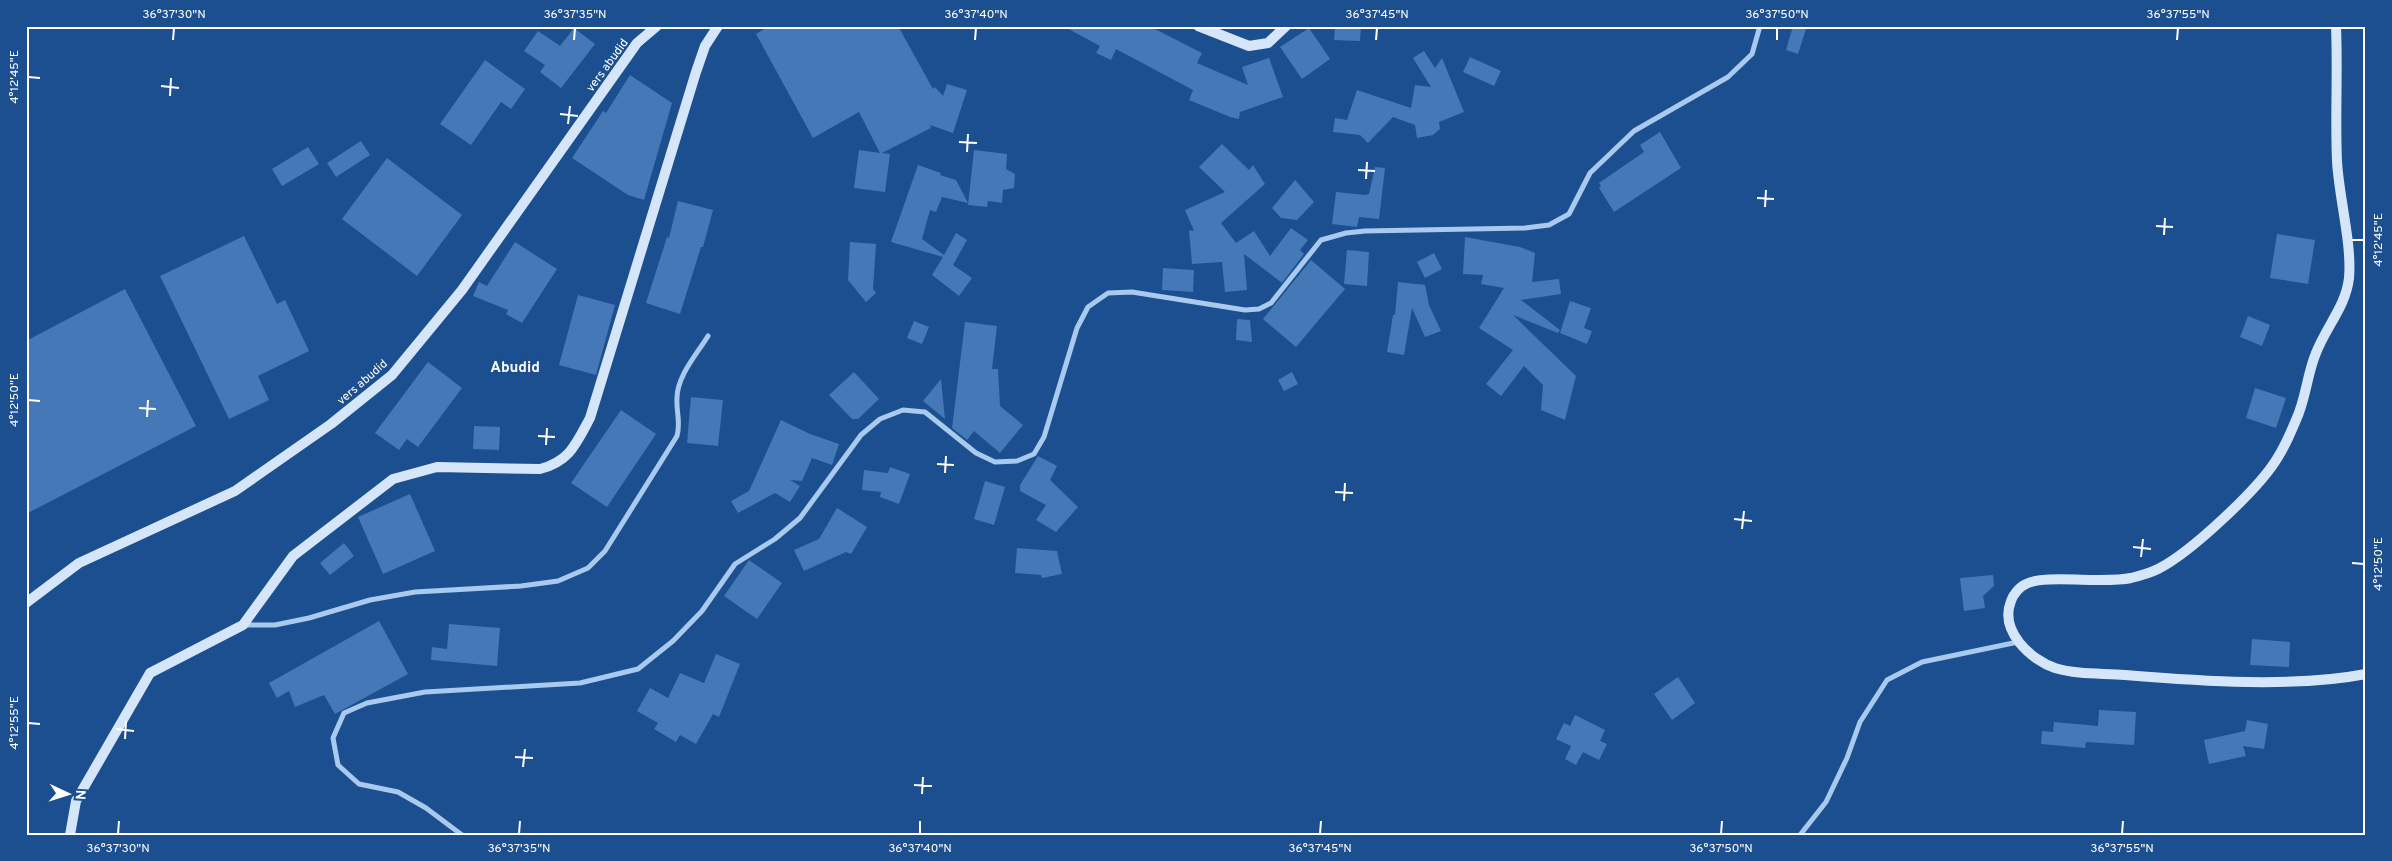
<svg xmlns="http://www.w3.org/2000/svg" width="2392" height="861" font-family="Overpass,sans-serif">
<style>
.building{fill:#4478b7}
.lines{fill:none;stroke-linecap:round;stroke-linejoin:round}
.street{stroke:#a9c9ee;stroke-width:5}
.secondary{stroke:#d6e6fa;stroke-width:10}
.ticks{fill:none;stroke:#fff;stroke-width:2}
.labels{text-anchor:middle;stroke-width:4;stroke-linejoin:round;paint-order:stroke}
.street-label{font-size:12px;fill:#fff;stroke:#1b4f8f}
.quarter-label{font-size:15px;font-weight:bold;fill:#fff;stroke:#1b4f8f}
.neatline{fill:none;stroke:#fff;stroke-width:2}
.ticks-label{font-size:12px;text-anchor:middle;fill:#fff}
</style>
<rect width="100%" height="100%" fill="#1b4f8f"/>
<g class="building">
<path d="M769,26H898L933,89L935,87L943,96L947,84L967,90L953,133L930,125L931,128L882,153L890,154L885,192L854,188L859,150L880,153L859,112L813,138L756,34Z"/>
<path d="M1063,26H1149L1202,53L1197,63L1248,85L1242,67L1269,58L1283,97L1240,112L1239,119L1230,117L1189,100L1193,90L1116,49L1111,60L1096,53L1100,46Z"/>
<path d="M1335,26H1361L1360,41L1334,40Z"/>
<path d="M1793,26H1807L1798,54L1786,50Z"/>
<path d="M574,28L595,44L561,88L540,72L545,65L524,51L538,31L560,46Z"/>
<path d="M1309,28L1330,59L1302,79L1280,47Z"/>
<path d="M1424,51L1435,68L1442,58L1464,112L1439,122L1440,129L1433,135L1417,138L1415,125L1393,117L1368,143L1360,135L1333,132L1335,118L1347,120L1357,90L1411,108L1415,85L1431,87L1413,58Z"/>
<path d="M1470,57L1501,71L1494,86L1463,72Z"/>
<path d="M485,60L525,89L511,109L501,102L471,145L440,124Z"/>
<path d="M630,75L672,103L644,200L628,195L572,158L603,111L606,113Z"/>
<path d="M1660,132L1681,168L1614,212L1599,188L1601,186L1599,183L1644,152L1640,145Z"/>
<path d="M361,141L370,155L336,177L327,163Z"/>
<path d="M1222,144L1249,170L1253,165L1265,184L1221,223L1236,243L1254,231L1270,256L1291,228L1308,240L1300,250L1304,254L1282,283L1244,254L1247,290L1225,292L1222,262L1192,264L1189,230L1194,231L1185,210L1225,192L1199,167Z"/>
<path d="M308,147L319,164L282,186L272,169Z"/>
<path d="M974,150L1007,154L1006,169L1015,174L1014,188L1003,190L1002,203L988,201L987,207L968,205Z"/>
<path d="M387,158L462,215L417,276L342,219Z"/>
<path d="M918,165L941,173L940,175L956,180L968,203L942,197L936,212L930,210L922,239L944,255L956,233L967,240L953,265L972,278L959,296L932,275L943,257L891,242Z"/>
<path d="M1375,167L1385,168L1379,219L1359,217L1357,227L1332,224L1336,192L1365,195L1369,194Z"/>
<path d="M1295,180L1314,202L1297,220L1281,218L1272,208Z"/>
<path d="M678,201L713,210L703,247H701L680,314L646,303L667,237L669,238Z"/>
<path d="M2277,234L2315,240L2308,284L2270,278Z"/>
<path d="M244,236L277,304L285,300L309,351L258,376L269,400L229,419L160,276Z"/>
<path d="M1465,237L1520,247L1535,253L1532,282L1559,279L1561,294L1521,300L1560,330L1558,333L1513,315L1576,376L1565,420L1541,410L1543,385L1524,366L1501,396L1486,384L1513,350L1479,328L1504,288L1481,284L1483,275L1463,274Z"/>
<path d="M515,242L557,269L522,323L506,314L508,310L473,296L479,282L487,286Z"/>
<path d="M850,242L876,244L873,289L876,293L866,302L848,280Z"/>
<path d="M1347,250L1369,252L1367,286L1344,284Z"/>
<path d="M1434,253L1442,269L1425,278L1417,262Z"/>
<path d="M1311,260L1345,289L1296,347L1263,319Z"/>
<path d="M1163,268L1194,270L1193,292L1162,290Z"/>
<path d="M1398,282L1425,285L1429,305L1441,331L1425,337L1412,308L1404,355L1387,352L1393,315H1395Z"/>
<path d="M125,289L196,426L26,514V341Z"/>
<path d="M578,295L615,305L596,375L559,365Z"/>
<path d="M1570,301L1591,308L1584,328L1592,331L1587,344L1560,333Z"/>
<path d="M2248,316L2270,325L2262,346L2240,337Z"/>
<path d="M1237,319L1250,320L1252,342L1236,340Z"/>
<path d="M914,321L929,327L922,344L907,338Z"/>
<path d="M965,322L997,326L992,369H998L1000,406L1023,425L1000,453L974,431L967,440L952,428Z"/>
<path d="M428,362L462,388L418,447L407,439L399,450L375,433Z"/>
<path d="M854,372L879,399L858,419H852L829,395Z"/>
<path d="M1292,372L1298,384L1284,391L1278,380Z"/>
<path d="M941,379L945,419L923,401Z"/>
<path d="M2255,388L2286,398L2276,428L2246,418Z"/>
<path d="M691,397L723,400L718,446L687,443Z"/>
<path d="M621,410L656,434L607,507L571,483Z"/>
<path d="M781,420L810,434L839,444L832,465L812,458L802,481L790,480L800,486L790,502L775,493L738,513L731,501L749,491Z"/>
<path d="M474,426L500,427L499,450L473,449Z"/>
<path d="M1038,456L1057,466L1050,480L1078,507L1056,532L1036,520L1046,505L1020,491V485Z"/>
<path d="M890,467L910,474L899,504L880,497L881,492L862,490L864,470L888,473Z"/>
<path d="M985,481L1005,487L994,525L974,519Z"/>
<path d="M410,494L435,551L383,574L358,517Z"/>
<path d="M837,508L867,527L851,554L846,552L804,571L794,550L819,539Z"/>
<path d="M344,543L354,556L330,575L320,563Z"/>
<path d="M1017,548L1057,551L1062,574L1042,578L1041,575L1015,573Z"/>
<path d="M749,560L782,583L757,619L724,596Z"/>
<path d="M1993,575L1994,586L1983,596L1985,608L1964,611L1960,578Z"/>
<path d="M379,621L408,674L335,714L324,695L295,707L289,691L277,698L269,683Z"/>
<path d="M449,624L500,628L497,666L431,660L432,647L447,649Z"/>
<path d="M2252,639L2290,642L2289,667L2250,665Z"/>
<path d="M716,654L740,664L719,717L713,714L696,744L680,735L676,742L654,729L658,723L637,711L650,688L668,698L680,673L704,683Z"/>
<path d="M1678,677L1695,703L1672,720L1654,694Z"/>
<path d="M2099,710L2136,712L2134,745L2086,742L2085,748L2041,744L2042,731L2053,732L2054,722L2098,726Z"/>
<path d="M1575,715L1605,730L1600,741L1607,744L1599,760L1583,752L1576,765L1565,759L1571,746L1556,739L1564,723L1570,726Z"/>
<path d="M2247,720L2268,724L2264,749L2243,746L2246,756L2209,764L2204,740L2245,731Z"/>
</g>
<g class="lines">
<g class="street">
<path d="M244,625H275L309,618L370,600L415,592L521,586L558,581L588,568L605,551L677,436C681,422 676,412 677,398C677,376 697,354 708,336"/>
<path d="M462,835L426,808L398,792L359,784L338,765L333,738L344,713L367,703L425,692L580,683L638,669L673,641L702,611L735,564L775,539L800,518L861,435L880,419L903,410L925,412L976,453L995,462L1017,461L1034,454L1044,437L1077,328L1088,307L1108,293L1132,292L1245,310L1259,309L1271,303L1321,240L1346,233L1365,231L1525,228L1549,225L1569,214L1590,173L1634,131L1728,77L1752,54L1760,26"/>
<path d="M1800,835L1826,802L1847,758L1860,722L1887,680L1922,662L2018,642"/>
</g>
<g class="secondary">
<path d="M1198,26L1249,46L1268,43L1286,26"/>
<path d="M2336,26C2338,71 2335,117 2337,161C2339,198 2352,243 2349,278C2346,306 2326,327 2316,353C2307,374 2306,399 2296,420C2291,432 2285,446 2278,457C2260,488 2190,553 2158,569C2150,573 2139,576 2131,578C2103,584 2044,574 2026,584C2019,587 2013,595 2011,601C1999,631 2031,660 2055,668C2078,675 2102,673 2125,675C2199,681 2294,688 2366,674"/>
<path d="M26,603L79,563L235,491L331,424L392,375L462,290L637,43L657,26"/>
<path d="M70,835L76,801L150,673L243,625L293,556L393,479L437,467L540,469C570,461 576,444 590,418L696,72L705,46L718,26"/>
</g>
</g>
<path class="ticks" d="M173,40L174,28M574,40L575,28M975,40L976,28M1376,40L1377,28M1777,40V28M2177,40L2178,28M28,77L40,78M161,86L179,88M170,96L171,78M560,114L578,116M568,124L570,106M959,142L977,143M967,152L968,134M1358,170L1375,171M1366,179L1367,162M1757,198L1774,199M1765,207L1766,190M2156,226L2173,227M2164,235L2165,218M2352,240H2364M28,400L40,401M139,408L156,409M147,417L148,400M538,436L555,437M546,445L547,428M937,464L954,465M945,473L946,456M1335,492L1353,493M1344,501L1345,483M1734,519L1752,521M1742,529L1744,511M2133,547L2151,549M2141,557L2143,539M2352,563L2364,564M28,723L40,724M116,729L134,731M125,739L126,721M515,757L533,758M523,767L525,749M914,785L932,786M922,794L923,777M118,834L119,821M519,834L520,821M920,834V821M1320,834L1321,821M1721,834L1722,821M2122,834L2123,821"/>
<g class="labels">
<g class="street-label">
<text transform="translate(607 65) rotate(-54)" y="4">vers abudid</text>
<text transform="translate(362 382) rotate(-41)" y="4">vers abudid</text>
</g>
<g class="quarter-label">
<text x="515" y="372">Abudid</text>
</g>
</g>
<rect width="2392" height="861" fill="none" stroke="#1b4f8f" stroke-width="55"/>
<g transform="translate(68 794) rotate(94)" stroke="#1b4f8f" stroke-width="4" paint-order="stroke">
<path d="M0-4L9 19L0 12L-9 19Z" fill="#ffffff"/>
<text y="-8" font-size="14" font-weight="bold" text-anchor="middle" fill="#ffffff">N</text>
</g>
<rect x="28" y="28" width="2336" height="806" class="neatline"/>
<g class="ticks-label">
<text x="174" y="18">36°37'30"N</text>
<text x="575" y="18">36°37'35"N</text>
<text x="976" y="18">36°37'40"N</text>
<text x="1377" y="18">36°37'45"N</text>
<text x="1777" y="18">36°37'50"N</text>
<text x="2178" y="18">36°37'55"N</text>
<text transform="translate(14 77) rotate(-90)" y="4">4°12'45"E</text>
<text transform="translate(2378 240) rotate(-90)" y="4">4°12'45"E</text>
<text transform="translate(14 400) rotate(-90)" y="4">4°12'50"E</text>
<text transform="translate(2378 564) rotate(-90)" y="4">4°12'50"E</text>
<text transform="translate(14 723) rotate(-90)" y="4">4°12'55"E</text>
<text x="118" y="852">36°37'30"N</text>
<text x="519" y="852">36°37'35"N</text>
<text x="920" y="852">36°37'40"N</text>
<text x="1320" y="852">36°37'45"N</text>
<text x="1721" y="852">36°37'50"N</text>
<text x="2122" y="852">36°37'55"N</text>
</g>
</svg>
